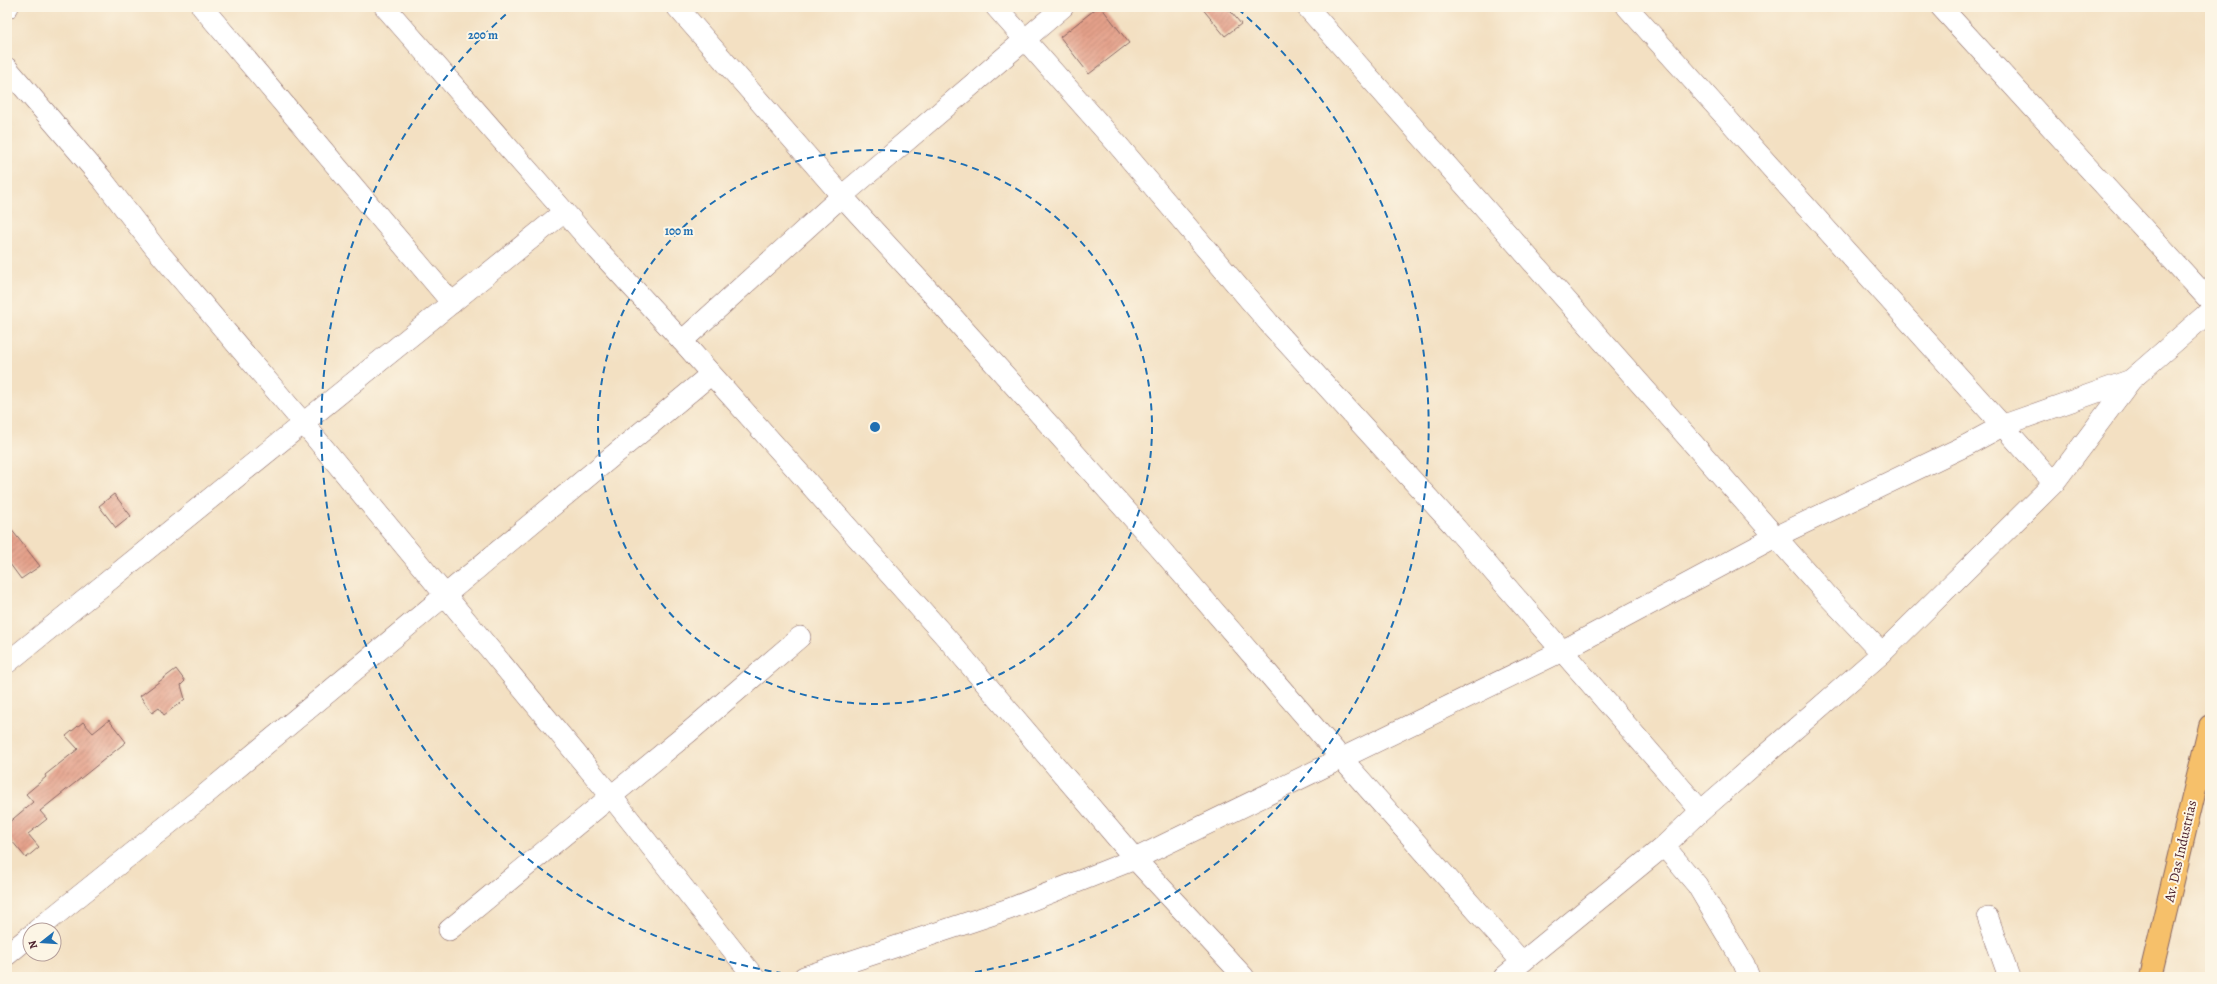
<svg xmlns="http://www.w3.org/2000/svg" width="2217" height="984" font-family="Alegreya,serif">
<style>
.building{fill:url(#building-hatch)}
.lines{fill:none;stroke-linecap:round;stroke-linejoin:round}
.minor-casing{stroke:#856360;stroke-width:22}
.major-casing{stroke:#856360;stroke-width:24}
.minor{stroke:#fff;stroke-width:21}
.major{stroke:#f6c06b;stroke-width:22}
.ring{fill:none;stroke:#1f6fb2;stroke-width:2;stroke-dasharray:7 5}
.labels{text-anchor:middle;stroke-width:4;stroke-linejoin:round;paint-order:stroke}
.street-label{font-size:14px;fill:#4a1f2b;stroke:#fcf5e5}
.centre{fill:#1f6fb2;stroke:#fcf5e5;stroke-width:2}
.ring-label{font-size:12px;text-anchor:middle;font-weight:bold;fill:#1f6fb2;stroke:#fcf5e5;stroke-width:4;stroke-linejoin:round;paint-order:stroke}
</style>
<defs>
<pattern id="building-hatch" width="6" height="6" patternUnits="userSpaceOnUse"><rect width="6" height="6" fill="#e4a08a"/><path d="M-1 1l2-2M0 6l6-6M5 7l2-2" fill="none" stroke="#bb8271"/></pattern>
</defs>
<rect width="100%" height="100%" fill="#fcf5e5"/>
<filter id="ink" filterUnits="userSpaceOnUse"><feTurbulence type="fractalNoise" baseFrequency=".025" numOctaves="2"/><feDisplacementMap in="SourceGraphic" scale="8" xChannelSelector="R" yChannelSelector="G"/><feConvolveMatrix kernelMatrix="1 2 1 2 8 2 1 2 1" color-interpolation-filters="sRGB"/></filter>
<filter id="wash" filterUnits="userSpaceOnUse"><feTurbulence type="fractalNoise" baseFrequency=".012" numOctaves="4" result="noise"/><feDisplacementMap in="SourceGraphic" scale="16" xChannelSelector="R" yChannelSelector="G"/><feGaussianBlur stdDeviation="0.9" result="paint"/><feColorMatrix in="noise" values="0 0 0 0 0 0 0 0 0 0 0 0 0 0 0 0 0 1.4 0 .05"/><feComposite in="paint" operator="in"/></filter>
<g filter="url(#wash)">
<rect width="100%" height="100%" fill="#f3e0c2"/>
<g id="blocks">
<g class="building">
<path d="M1098,7H1101L1129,43L1089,74L1060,37Z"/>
<path d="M1201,7H1227L1241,24L1225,36Z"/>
<path d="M114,494L131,516L116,528L99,506Z"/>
<path d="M7,524L40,566L21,579L7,560Z"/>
<path d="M176,669L185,681L181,685L185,699L164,715L159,708L152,713L140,696Z"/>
<path d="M109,720L126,742L40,811L47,819L28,834L39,847L26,858L7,835V824L33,802L26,794L46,777L45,775L78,749L66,736L83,722L93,733Z"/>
</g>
</g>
</g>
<g filter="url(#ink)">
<use href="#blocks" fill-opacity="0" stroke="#856360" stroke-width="1"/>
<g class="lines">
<g class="minor-casing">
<g id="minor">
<path d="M202,7L452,303"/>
<path d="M385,7L598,250L682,341L950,642L1135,859L1244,977"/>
<path d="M677,7L842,196L932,294L1157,545L1342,759L1521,961"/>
<path d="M996,7L1118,145L1269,323L1453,525L1701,811"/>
<path d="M1307,7L1827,595L1882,653"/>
<path d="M1627,7L2054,483"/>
<path d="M1941,7L2210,301"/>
<path d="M7,8L8,7"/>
<path d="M7,68L102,179L156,249L304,424L611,796L754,977"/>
<path d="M682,341L842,196L1063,7"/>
<path d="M7,663L564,212"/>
<path d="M1664,846L1697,885L1744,964L1749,977"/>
<path d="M1988,918L2009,977"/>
<path d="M37,930L201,798L710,375"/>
<path d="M449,930L689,732L800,637"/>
<path d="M7,955L30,936"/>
<path d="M804,977L1009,909L1135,859L1562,651L1777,536L1967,445L2004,425L2131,380"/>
<path d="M1504,977L1664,846L1701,811L1882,653L2054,483L2131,380L2210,311"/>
</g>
</g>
<g class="major-casing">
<path id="major" d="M2150,977L2210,726"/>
</g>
<use href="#minor" class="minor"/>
<use href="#major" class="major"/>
</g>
</g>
<g class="ring">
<circle cx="875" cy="427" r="277"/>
<path d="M807 977A554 554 0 0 1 512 9M1238 9A554 554 0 0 1 943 977"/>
</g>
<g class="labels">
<g class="street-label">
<text transform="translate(2180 851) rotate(-77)" y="5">Av. Das Industrias</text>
</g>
</g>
<circle cx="875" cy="427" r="6" class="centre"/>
<g class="ring-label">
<text x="483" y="39">200 m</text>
<text x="679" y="235">100 m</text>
</g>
<rect width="2217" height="984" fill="none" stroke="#fcf5e5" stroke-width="24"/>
<g transform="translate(42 942) rotate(253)"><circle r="19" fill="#fcf5e5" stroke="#b59f9b"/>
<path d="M0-3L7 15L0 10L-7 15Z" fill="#1f6fb2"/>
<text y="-6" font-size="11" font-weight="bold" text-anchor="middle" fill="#4a1f2b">N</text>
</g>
</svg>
